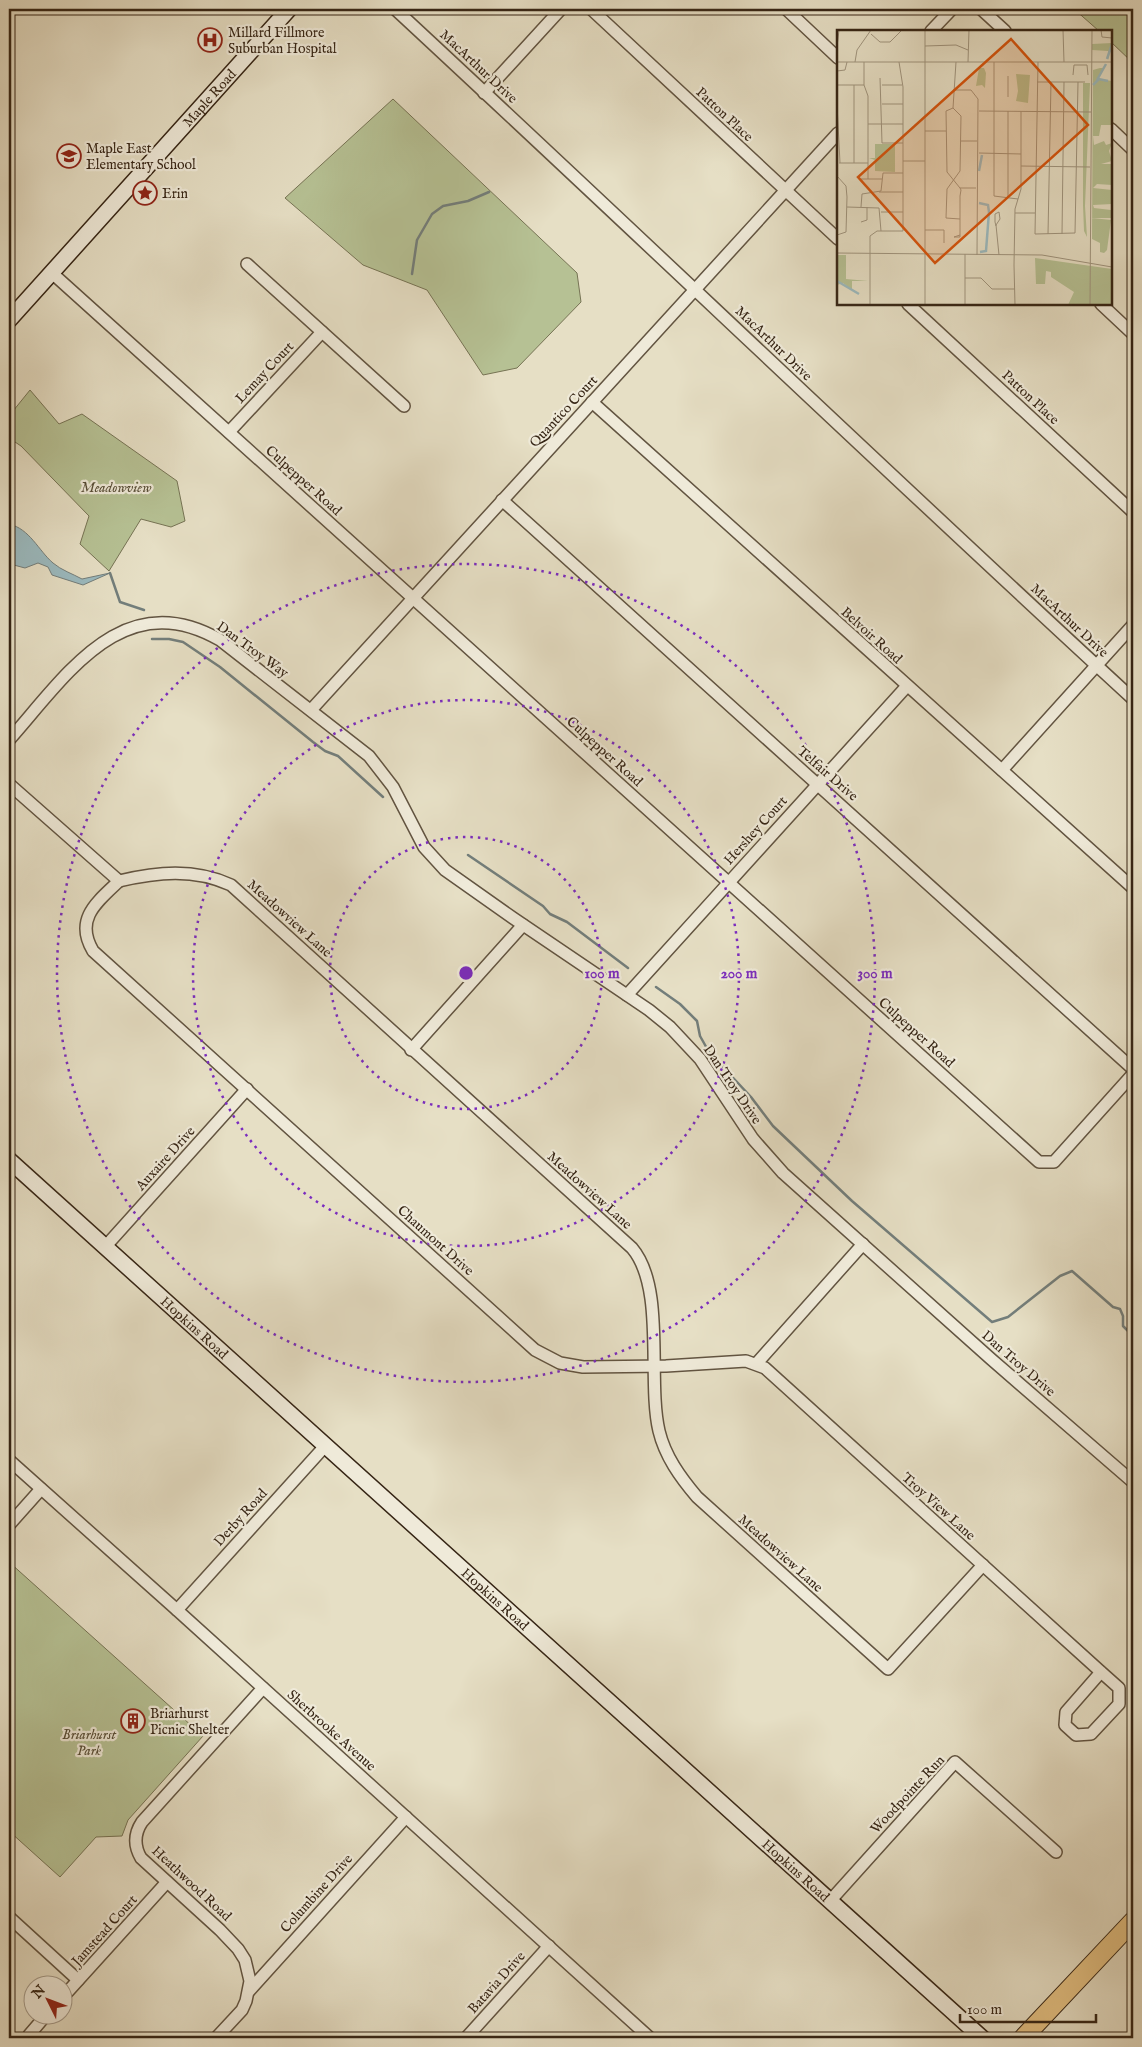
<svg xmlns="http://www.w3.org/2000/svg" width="1142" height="2047" font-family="'IM FELL English',serif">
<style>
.green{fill:#b6c194;stroke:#767354}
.water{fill:#9bbabf;stroke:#737e7b}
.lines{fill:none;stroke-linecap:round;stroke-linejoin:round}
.stream{stroke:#737e7b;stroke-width:2.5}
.street-casing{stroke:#625441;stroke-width:14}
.secondary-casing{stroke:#362515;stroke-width:18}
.primary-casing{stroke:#362515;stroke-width:20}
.street{stroke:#efead9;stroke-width:11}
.secondary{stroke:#efead9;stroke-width:15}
.primary{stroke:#e3c082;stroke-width:18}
.ring{fill:none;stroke:#7b2cbf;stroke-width:2.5;stroke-dasharray:2.5 5}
.labels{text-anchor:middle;stroke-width:4.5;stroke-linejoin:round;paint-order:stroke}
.poi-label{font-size:14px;fill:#362515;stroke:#efead9;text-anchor:start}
.street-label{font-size:14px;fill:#362515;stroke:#efead9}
.park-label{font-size:14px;font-style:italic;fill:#564c35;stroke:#efead9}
.inset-river{fill:none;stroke:#9bbabf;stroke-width:2.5}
.inset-road{fill:none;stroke:#a0957f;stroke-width:1}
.view{fill:#d6540d;fill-opacity:0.15;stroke:#d6540d;stroke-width:2.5}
.inset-edge{fill:none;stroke:#362515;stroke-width:2.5}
.centre{fill:#7b2cbf;stroke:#efead9;stroke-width:2.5}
.ring-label{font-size:15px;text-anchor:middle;font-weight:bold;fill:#7b2cbf;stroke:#efead9;stroke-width:4.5;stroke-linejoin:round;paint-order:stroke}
</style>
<rect width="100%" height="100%" fill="#e6dfc5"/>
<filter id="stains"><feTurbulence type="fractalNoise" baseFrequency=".004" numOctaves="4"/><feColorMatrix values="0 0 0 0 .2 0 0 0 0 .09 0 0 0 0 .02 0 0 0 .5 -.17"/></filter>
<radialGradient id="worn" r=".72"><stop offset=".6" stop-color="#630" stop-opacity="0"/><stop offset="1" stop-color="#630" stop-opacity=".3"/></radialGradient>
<g class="green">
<path d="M1074,9H1133V63L1111,42V31H1099Z"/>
<path d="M393,99L577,273L581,302L517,368L483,375L427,290L363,265L285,198Z"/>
<path d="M30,390L59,424L82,414L177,481L185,521L171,527L141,519L109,571L80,544L89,516L21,446L9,438V416Z"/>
<path d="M9,1562L203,1736L128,1820L122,1836L96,1837L60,1877L9,1831Z"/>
</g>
<path class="water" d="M9,524C30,529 38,550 53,563C61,570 73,574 82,579L110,573L83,585L52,575L48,567L38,563L25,568L10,564Z"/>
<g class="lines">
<g class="stream">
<path d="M412,274L417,240L432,214L443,206L468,201L489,192"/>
<path d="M110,573L120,602L144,610"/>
<path d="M152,639H169L183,642L220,667L313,742L325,751L338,756L383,797"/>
<path d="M468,855L543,906L550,914L567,922L628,968"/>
<path d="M656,987L680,1004L697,1021L700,1036L709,1052L751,1097L773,1126L852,1201L992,1322L1008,1317L1060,1276L1072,1271L1113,1307L1120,1309L1123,1316V1326L1133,1336"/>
</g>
<g class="street-casing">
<g id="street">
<path d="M395,9C642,238 885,471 1133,699"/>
<path d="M591,9L838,239"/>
<path d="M786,9L838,58"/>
<path d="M981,9L1005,31"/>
<path d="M931,31L952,9"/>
<path d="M484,93L561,9"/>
<path d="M1111,129L1133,150"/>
<path d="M247,264L404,406"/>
<path d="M52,273L1039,1162H1054L1133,1074"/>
<path d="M908,304L1133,512"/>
<path d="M1101,304L1133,334"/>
<path d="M592,402L1133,888"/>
<path d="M229,432L322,332"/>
<path d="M502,500L1133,1069"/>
<path d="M311,710L838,133"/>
<path d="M9,740C66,676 123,584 220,640L369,756L393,787L424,847L445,870L513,918L649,1010L670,1027L700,1059L753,1139L783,1173L991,1359L1133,1482"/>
<path d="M1002,770L1133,625"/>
<path d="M9,784L119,881"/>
<path d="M119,881C97,902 74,919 93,951L535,1350L560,1363L583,1367L666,1366L746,1361L765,1368L1101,1672L1119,1688V1704L1091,1734L1076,1735L1065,1725L1066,1712L1101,1672"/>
<path d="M119,881C157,872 194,868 231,885L632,1248C666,1288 647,1380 659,1431C665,1456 680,1477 697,1497L888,1669L983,1565"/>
<path d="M627,995L907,686"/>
<path d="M411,1050L523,925"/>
<path d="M105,1247L247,1089"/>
<path d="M757,1363L863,1244"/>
<path d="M9,1460L177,1610L650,2038"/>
<path d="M9,1525L41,1489"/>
<path d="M177,1610L326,1445"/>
<path d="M830,1901L955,1762L1056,1852"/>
<path d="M9,1917L78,1980"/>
<path d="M249,1991L406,1817"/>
<path d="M62,1998L167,1882"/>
<path d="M29,2035L47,2014"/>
<path d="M216,2038L242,2010L246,2001L250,1981L245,1960L238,1949L220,1930L141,1858C134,1846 134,1834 142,1822L263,1688"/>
<path d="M466,2038L549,1946"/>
</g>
</g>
<g class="secondary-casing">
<g id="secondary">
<path id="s1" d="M9,320L289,9"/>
<path id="s2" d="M9,1160L982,2038"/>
</g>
</g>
<g class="primary-casing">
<path id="primary" d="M1023,2038L1133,1921"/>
</g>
<use href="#street" class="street"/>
<use href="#secondary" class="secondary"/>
<use href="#primary" class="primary"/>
</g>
<g class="ring">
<circle cx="466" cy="973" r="136"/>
<circle cx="466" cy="973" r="273"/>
<circle cx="466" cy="973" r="409"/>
</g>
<defs>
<g id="hospital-ring" transform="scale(1.25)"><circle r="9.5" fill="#efead9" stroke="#8f2418" stroke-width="1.5"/><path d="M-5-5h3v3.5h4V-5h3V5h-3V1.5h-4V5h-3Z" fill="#8f2418"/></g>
<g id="school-ring" transform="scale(1.25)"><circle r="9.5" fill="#efead9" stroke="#8f2418" stroke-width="1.5"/><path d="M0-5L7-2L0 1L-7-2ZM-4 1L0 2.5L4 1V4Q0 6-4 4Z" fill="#8f2418"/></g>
<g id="sight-ring" transform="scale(1.25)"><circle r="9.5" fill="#efead9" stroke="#8f2418" stroke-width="1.5"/><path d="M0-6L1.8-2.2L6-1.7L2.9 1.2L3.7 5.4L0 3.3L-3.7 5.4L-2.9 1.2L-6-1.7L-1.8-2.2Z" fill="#8f2418"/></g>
<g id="building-ring" transform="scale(1.25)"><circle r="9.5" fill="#efead9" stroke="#8f2418" stroke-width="1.5"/><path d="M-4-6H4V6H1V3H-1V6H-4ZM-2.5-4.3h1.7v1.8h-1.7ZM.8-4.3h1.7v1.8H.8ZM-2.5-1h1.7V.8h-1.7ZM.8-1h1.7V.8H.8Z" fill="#8f2418"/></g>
</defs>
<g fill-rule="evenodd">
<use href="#hospital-ring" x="210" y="40"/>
<use href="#school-ring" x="69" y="156"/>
<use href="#sight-ring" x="145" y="193"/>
<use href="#building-ring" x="133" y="1721"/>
</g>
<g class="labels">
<g class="poi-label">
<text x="228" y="37">Millard Fillmore<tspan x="228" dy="16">Suburban Hospital</tspan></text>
<text x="86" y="153">Maple East<tspan x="86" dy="16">Elementary School</tspan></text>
<text x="162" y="198">Erin</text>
<text x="150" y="1718">Briarhurst<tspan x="150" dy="16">Picnic Shelter</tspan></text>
</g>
<g class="street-label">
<text transform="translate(479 66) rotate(43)" y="5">MacArthur Drive</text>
<text dy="5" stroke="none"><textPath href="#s1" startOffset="299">Maple Road</textPath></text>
<text transform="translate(725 114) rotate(43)" y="5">Patton Place</text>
<text transform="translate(774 343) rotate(44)" y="5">MacArthur Drive</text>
<text transform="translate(264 372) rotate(-47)" y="5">Lemay Court</text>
<text transform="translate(1031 397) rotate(43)" y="5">Patton Place</text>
<text transform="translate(563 411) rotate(-47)" y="5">Quantico Court</text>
<text transform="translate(304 480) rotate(42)" y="5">Culpepper Road</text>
<text transform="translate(1070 620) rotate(43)" y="5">MacArthur Drive</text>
<text transform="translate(872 635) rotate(42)" y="5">Belvoir Road</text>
<text transform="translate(253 649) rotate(36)" y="5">Dan Troy Way</text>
<text transform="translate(605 751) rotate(42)" y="5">Culpepper Road</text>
<text transform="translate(828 773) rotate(41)" y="5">Telfair Drive</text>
<text transform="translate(755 830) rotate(-48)" y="5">Hershey Court</text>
<text transform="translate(290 918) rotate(42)" y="5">Meadowview Lane</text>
<text transform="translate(917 1032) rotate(42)" y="5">Culpepper Road</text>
<text transform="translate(733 1084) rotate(56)" y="5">Dan Troy Drive</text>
<text transform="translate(165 1158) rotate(-48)" y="5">Auxaire Drive</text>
<text transform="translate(590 1190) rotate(42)" y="5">Meadowview Lane</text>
<text transform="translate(436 1240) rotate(42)" y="5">Chaumont Drive</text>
<text dy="5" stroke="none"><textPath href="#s2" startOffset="250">Hopkins Road</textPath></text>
<text transform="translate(1019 1363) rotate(41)" y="5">Dan Troy Drive</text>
<text transform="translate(939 1506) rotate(42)" y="5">Troy View Lane</text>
<text transform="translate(240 1517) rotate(-48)" y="5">Derby Road</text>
<text transform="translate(781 1553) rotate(42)" y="5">Meadowview Lane</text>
<text dy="5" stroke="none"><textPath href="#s2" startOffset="655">Hopkins Road</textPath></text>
<text transform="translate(332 1730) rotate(42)" y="5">Sherbrooke Avenue</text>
<text transform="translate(907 1794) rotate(-47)" y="5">Woodpointe Run</text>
<text dy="5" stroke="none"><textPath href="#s2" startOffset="1060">Hopkins Road</textPath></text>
<text transform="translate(192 1883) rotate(43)" y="5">Heathwood Road</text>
<text transform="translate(316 1893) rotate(-48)" y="5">Columbine Drive</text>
<text transform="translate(104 1930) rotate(-48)" y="5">Jamstead Court</text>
<text transform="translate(496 1982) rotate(-48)" y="5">Batavia Drive</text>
</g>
<g class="park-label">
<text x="116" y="492">Meadowview</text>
<text x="89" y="1739">Briarhurst<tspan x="89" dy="16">Park</tspan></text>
</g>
</g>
<g transform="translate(837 30)">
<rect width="275" height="275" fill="#e6dfc5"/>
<path d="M275,13L271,30V21L255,20V14ZM142,38H147L149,43L148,58L145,55L139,56ZM263,38H267L261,49L275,51V95H264L262,106H256L257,115L267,111L269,115L275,113L272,121L275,131L264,134H275V155L260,154L256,158L275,160V174L256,175L257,178L274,180V188H255L274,190L270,220L267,223L263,222V213L255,209L256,40ZM179,44L193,45L191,73L179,71L181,61ZM246,53H253L248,176L250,207L247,201L246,175ZM38,114H58V142L38,141V130L32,128H38ZM0,225H9V249L31,251H15V260L6,253L0,255ZM198,228L275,239V275H231L237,262L214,247V242L209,241L208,254H199Z" fill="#b6c194"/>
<path class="inset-river" d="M270,29L275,14M260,50L269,34M256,55L262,49L271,51M142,141L145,125M142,173L151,175L152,182L149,221L143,222M0,251L22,264"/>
<path class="inset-road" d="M88,0V275M226,0L227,32M264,0L265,7L275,8M34,4L43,12H53L65,0M88,16L119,15L131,20M0,17L2,0M0,32H275M18,32L20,20L34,0M27,32V55L31,66V149M119,32L116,78L124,86L123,141L110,159L109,188L123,189M131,32L132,0M157,32V166L181,169M201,32L198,204L238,203L241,52M0,41L8,40L10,32M236,45L237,35H250L251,45M43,48L45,113H66M200,52H248M0,55H27M45,55H65M116,60H134L141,69L140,225M171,67V46M0,74L3,133M45,74H66M116,78L109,81L110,142L123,158H139M142,81L254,82M171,81V167M31,94H66M88,101H109M124,111H140M142,123L184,124M66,131H88M2,133H31M17,133V55M184,136L253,137M0,146L9,156L10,167L9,202L0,205M24,149H45M123,158L124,160L123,166V207H117L123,205M42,162H66M10,177L42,178L44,201M24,177L25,164L44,161L46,143H66M44,182H66M178,183H198M24,192L30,190V177M159,196L158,192V184L162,182L163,189L159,195L162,225M88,200H107V213M211,204L214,52M225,204L227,52M0,223L205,225L275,237M128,224V275M177,235L178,179L184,159V81M177,235L178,275M128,248H144L155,259H178M33,275V206L40,201H66V57L62,32M253,275L255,0"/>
<path class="view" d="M174,9L251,95L98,233L21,147Z"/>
<rect width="275" height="275" class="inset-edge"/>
</g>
<circle cx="466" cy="973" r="8" class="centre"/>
<g class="ring-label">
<text x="602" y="978">100 m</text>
<text x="739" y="978">200 m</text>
<text x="875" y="978">300 m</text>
</g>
<rect width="1142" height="2047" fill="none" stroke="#e6dfc5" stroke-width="30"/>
<rect x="10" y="10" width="1122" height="2027" fill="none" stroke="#362515" stroke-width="2.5"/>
<rect x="15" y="15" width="1112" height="2017" fill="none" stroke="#362515"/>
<g transform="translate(48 2000) rotate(312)"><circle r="24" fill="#efead9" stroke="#a59b8b"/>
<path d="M0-4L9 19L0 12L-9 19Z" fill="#8f2418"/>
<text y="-8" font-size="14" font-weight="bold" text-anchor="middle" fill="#362515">N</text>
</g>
<path d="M960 2014v8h136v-8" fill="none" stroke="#362515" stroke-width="2.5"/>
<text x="967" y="2014" font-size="15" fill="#362515" stroke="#efead9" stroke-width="4" paint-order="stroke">100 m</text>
<rect width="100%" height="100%" filter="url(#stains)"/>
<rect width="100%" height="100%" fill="url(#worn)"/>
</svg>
